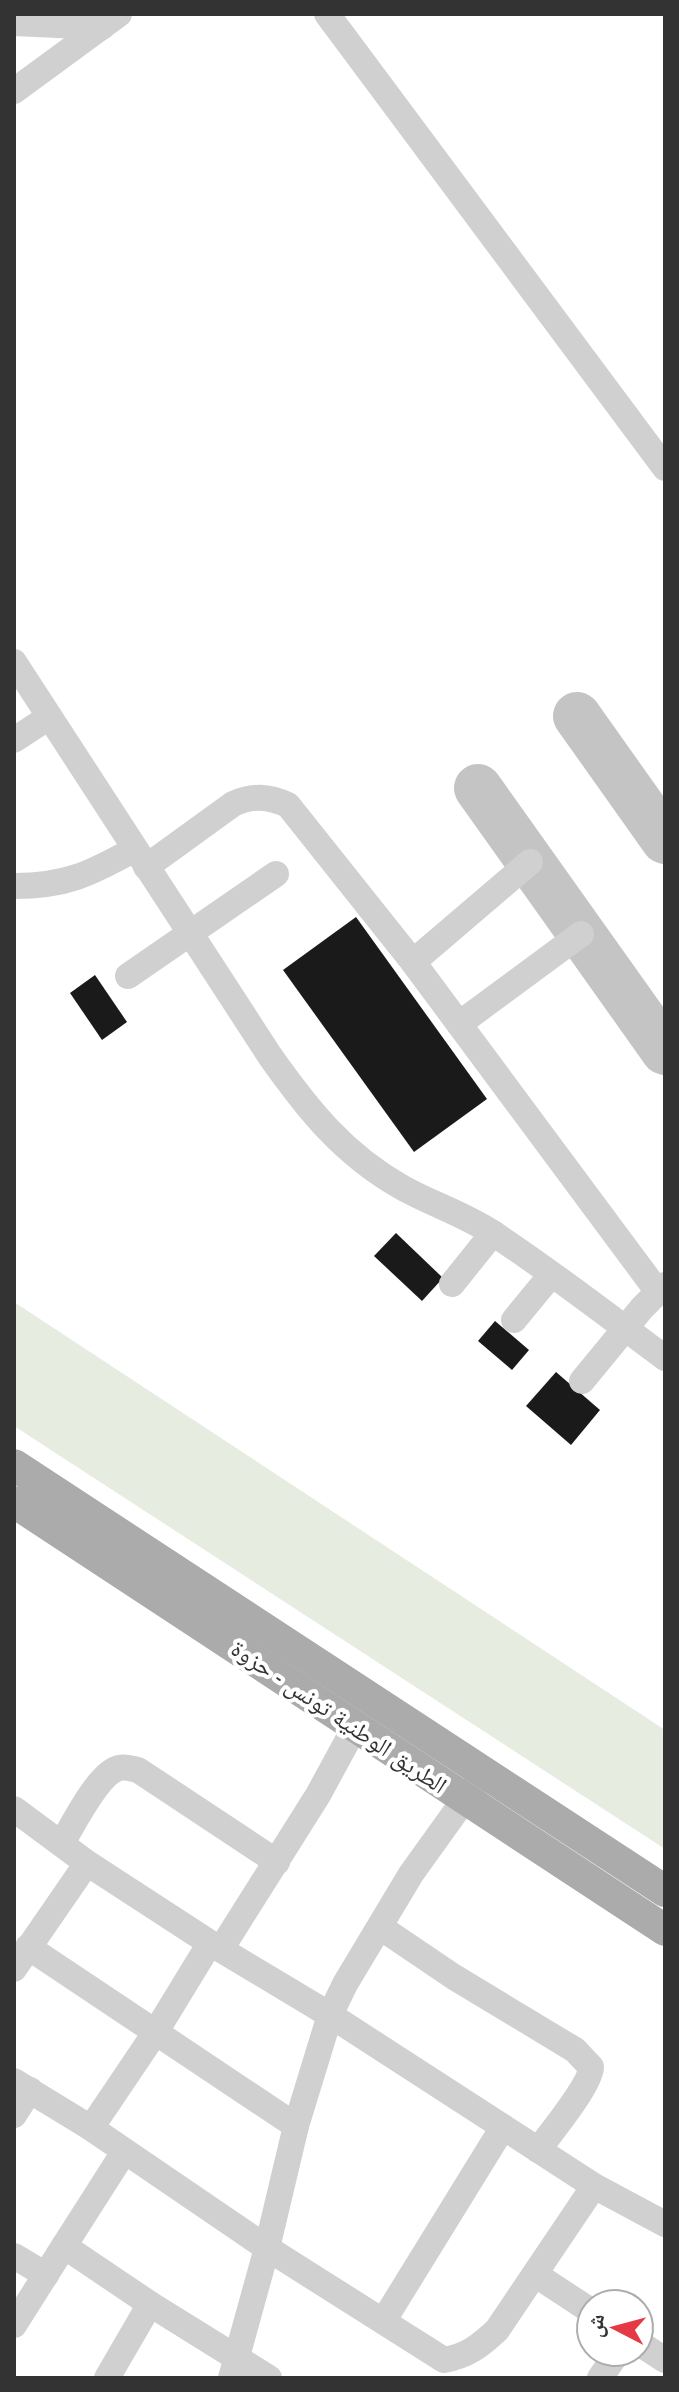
<svg xmlns="http://www.w3.org/2000/svg" width="679" height="2392" font-family="Jost,'Noto Naskh Arabic',sans-serif">
<style>
.green{fill:#e6ecdf}
.lines{fill:none;stroke-linecap:round;stroke-linejoin:round}
.taxiway{stroke:#c4c4c4;stroke-width:48}
.building{fill:#1a1a1a}
.minor{stroke:#d0d0d0;stroke-width:26}
.major{stroke:#ababab;stroke-width:32}
.labels{text-anchor:middle;stroke-width:8;stroke-linejoin:round;paint-order:stroke}
.street-label{font-size:24px;fill:#333;stroke:#fff}
</style>
<rect width="100%" height="100%" fill="#fff"/>
<path class="green" d="M14,1302L665,1730V1849L14,1426Z"/>
<g class="lines">
<g class="taxiway">
<path d="M577,716L665,840"/>
<path d="M478,788L665,1051"/>
</g>
</g>
<g class="building">
<path d="M356,917L487,1099L414,1152L283,970Z"/>
<path d="M95,975L127,1022L102,1040L70,993Z"/>
<path d="M396,1233L443,1278L422,1301L374,1256Z"/>
<path d="M495,1321L529,1350L512,1370L478,1341Z"/>
<path d="M556,1372L600,1410L571,1445L526,1406Z"/>
</g>
<g class="lines">
<g class="minor">
<path d="M327,14L665,468"/>
<path d="M14,23L102,27"/>
<path d="M14,91L119,14"/>
<path d="M14,662L270,1056C308,1110 344,1155 403,1188C432,1204 463,1214 491,1232C551,1271 608,1316 665,1358"/>
<path d="M14,740L49,717"/>
<path d="M146,867L233,804C253,795 268,796 288,805L413,962L658,1292"/>
<path d="M14,886C66,886 90,874 135,849"/>
<path d="M413,962L530,862"/>
<path d="M128,976L276,874"/>
<path d="M459,1024L581,934"/>
<path d="M452,1284L493,1233"/>
<path d="M514,1320L551,1275"/>
<path d="M582,1381L642,1308L665,1285"/>
<path d="M14,1809L87,1863L210,1943L330,2015L594,2186L665,2224"/>
<path d="M62,1843C73,1825 98,1773 119,1768C126,1766 132,1769 138,1770L277,1862"/>
<path d="M380,1927L454,1977L575,2050L591,2067C591,2084 550,2134 538,2150"/>
<path d="M28,1947L296,2126"/>
<path d="M221,1949L318,1795L355,1727"/>
<path d="M14,1969L87,1863"/>
<path d="M14,2081L91,2128L267,2248L444,2360C467,2356 480,2346 497,2330L594,2186"/>
<path d="M14,2115L30,2090"/>
<path d="M91,2128L155,2033L210,1943"/>
<path d="M64,2246L124,2152"/>
<path d="M14,2256L46,2275"/>
<path d="M536,2275L591,2311"/>
<path d="M384,2320L503,2127"/>
<path d="M14,2325L64,2246L150,2304L269,2378"/>
<path d="M639,2343L665,2360"/>
<path d="M107,2378L150,2304"/>
<path d="M231,2378L267,2248L296,2126L330,2015L345,1984L411,1874L477,1782"/>
<path d="M600,2378L618,2352"/>
</g>
<g class="major">
<path d="M14,1465L665,1891"/>
<path d="M14,1502L665,1930"/>
</g>
</g>
<g class="labels">
<g class="street-label">
<text transform="translate(339 1717) rotate(34)" y="8">الطريق الوطنية تونس - حزوة</text>
</g>
</g>
<rect width="679" height="2392" fill="none" stroke="#333333" stroke-width="32"/>
<g transform="translate(615 2328) rotate(276)"><circle r="38" fill="#ffffff" stroke="#adadad" stroke-width="2"/>
<path d="M0-6L14 30L0 20L-14 30Z" fill="#e63946"/>
<text y="-12" font-size="22" font-weight="bold" text-anchor="middle" fill="#333333">ش</text>
</g>
</svg>
